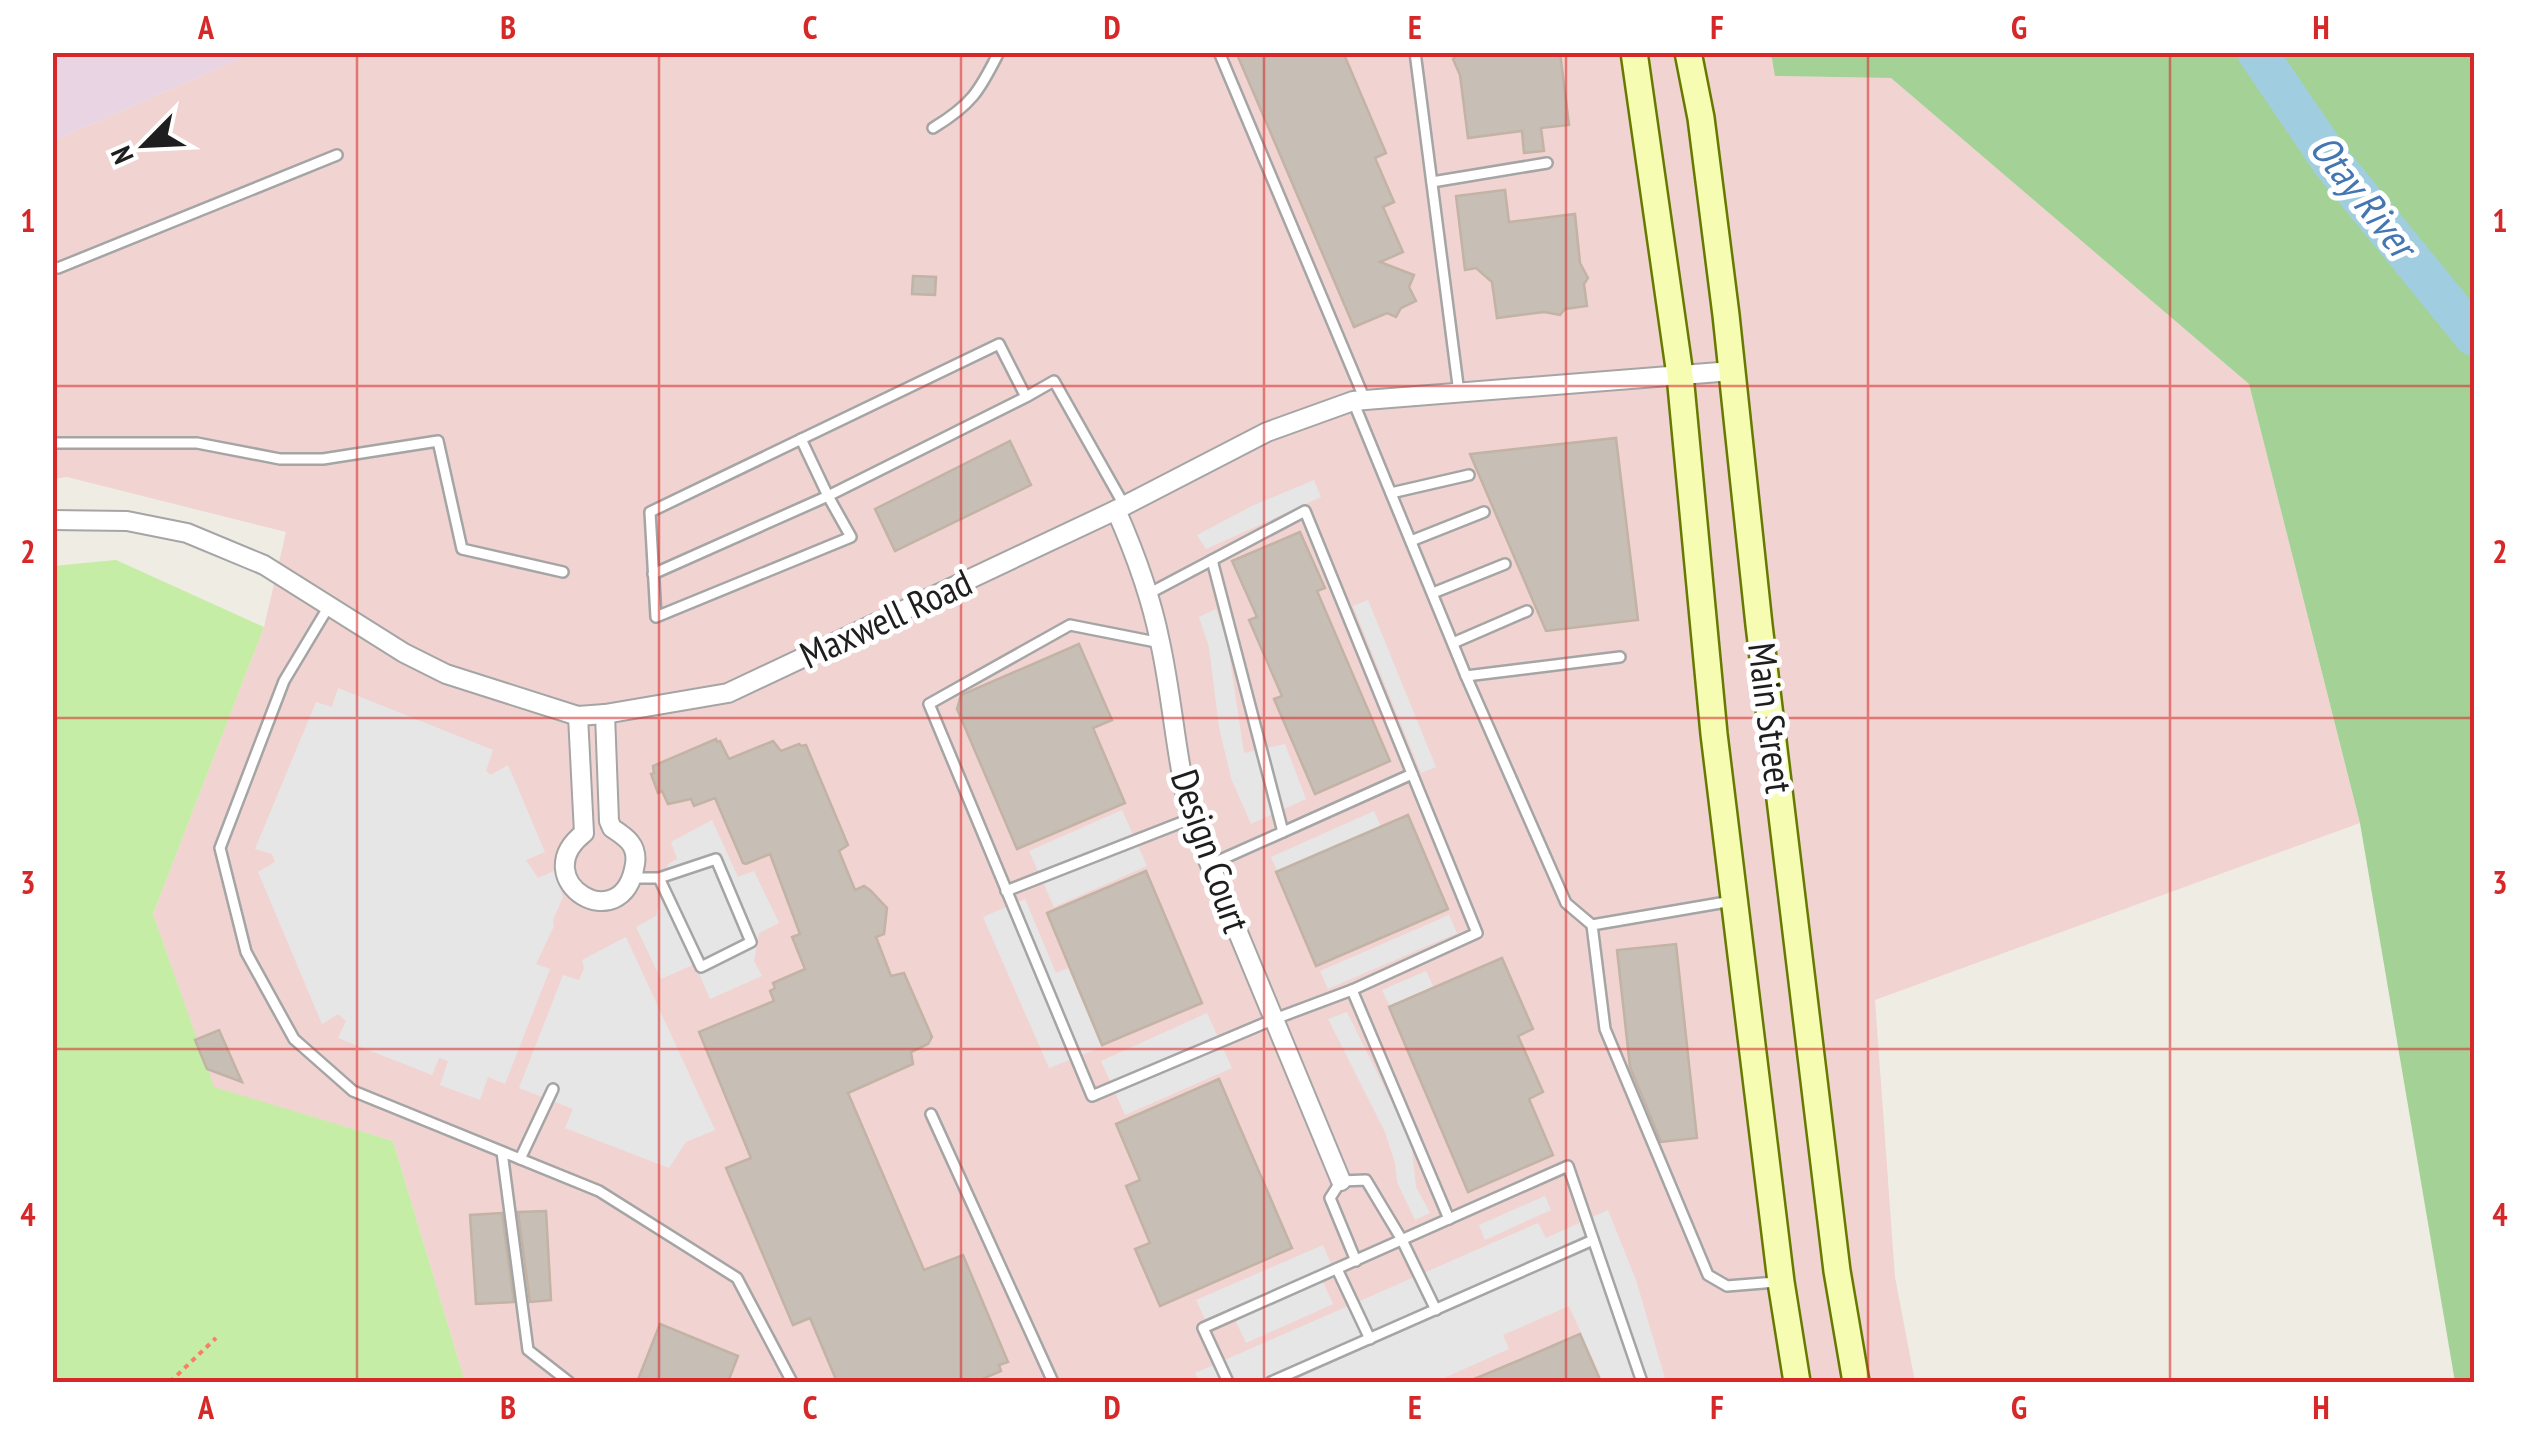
<svg xmlns="http://www.w3.org/2000/svg" width="2527" height="1435" font-family="'PT Sans Narrow',sans-serif">
<style>
.commercial{fill:#f1d4d1}
.industrial{fill:#e9d4e4}
.grass{fill:#c5eda5}
.forest{fill:#a4d195}
.parking{fill:#e6e6e6}
.lines{fill:none;stroke-linecap:round;stroke-linejoin:round}
.river{stroke:#a0cee0;stroke-width:40}
.building{fill:#c7beb6;stroke:#c2b3a4;stroke-width:2.5}
.service-casing{stroke:#a5a5a5;stroke-width:14}
.minor-casing{stroke:#a5a5a5;stroke-width:22}
.secondary-casing{stroke:#667900;stroke-width:30}
.path{stroke:#ff7c64;stroke-width:4;stroke-dasharray:5 5;stroke-linecap:butt}
.service{stroke:#fff;stroke-width:9}
.minor{stroke:#fff;stroke-width:18}
.secondary{stroke:#f6fdb3;stroke-width:25}
.grid{fill:none;stroke:#d62828;stroke-width:2.5;stroke-opacity:0.55}
.labels{text-anchor:middle;stroke-width:10;stroke-linejoin:round;paint-order:stroke}
.street-label{font-size:38px;fill:#1e1e1e;stroke:#fff}
.water-label{font-size:40px;font-style:italic;fill:#4476b3;stroke:#fff}
.neatline{fill:none;stroke:#d62828;stroke-width:4}
.grid-label{font-size:32px;text-anchor:middle;font-weight:bold;fill:#d62828}
</style>
<rect width="100%" height="100%" fill="#efece3"/>
<path class="commercial" d="M253,53H1771L1776,76L1891,78L2249,384L2360,823L1875,1000L1895,1277L1915,1382H465L393,1141L214,1088L153,914L264,627L286,532L67,477L53,479V141Z"/>
<path class="industrial" d="M53,52H253V53L53,141Z"/>
<path class="grass" d="M116,560L264,627L153,914L214,1087L393,1141L465,1382H53V566Z"/>
<path class="forest" d="M1771,53H2474V1382H2455L2360,823L2249,384L1891,78L1775,76Z"/>
<g class="parking">
<path d="M1314,480L1321,497L1206,549L1197,535L1252,506Z"/>
<path d="M1368,600L1436,767L1421,773L1353,606Z"/>
<path d="M1216,609L1227,640L1244,753L1285,744L1306,799L1251,824L1231,778L1219,727L1209,647L1199,617Z"/>
<path d="M338,688L493,750L486,771L491,775L508,765L545,852L526,860L538,878L554,871L563,897L553,920L554,926L536,964L550,969L505,1084L488,1077L480,1100L440,1085L448,1061L439,1058L432,1075L338,1038L346,1021L338,1014L322,1024L258,872L275,862L272,854L255,849L316,702L332,707Z"/>
<path d="M1122,810L1147,866L1054,907L1029,851Z"/>
<path d="M1374,811L1381,827L1278,873L1271,857Z"/>
<path d="M712,820L738,877L754,871L779,923L759,933L754,961L762,976L710,999L695,964L661,979L636,927L656,916L668,864L677,859L671,842Z"/>
<path d="M1025,899L1056,973L1068,968L1102,1047L1049,1068L983,917Z"/>
<path d="M1449,915L1457,933L1328,989L1320,971Z"/>
<path d="M626,937L715,1130L686,1142L669,1168L565,1128L573,1109L519,1088L563,975L579,980L584,968L582,960Z"/>
<path d="M1426,971L1434,988L1390,1006L1382,990Z"/>
<path d="M1347,1012L1411,1141L1416,1187L1430,1213L1415,1220L1397,1182L1395,1163L1385,1132L1328,1019Z"/>
<path d="M1207,1013L1232,1068L1125,1115L1101,1061Z"/>
<path d="M1545,1196L1551,1210L1485,1240L1479,1225Z"/>
<path d="M1608,1210L1636,1280L1666,1382H1603L1569,1306L1503,1335L1509,1349L1435,1382H1199L1195,1373L1538,1223L1546,1238Z"/>
<path d="M1323,1245L1331,1264L1318,1271L1333,1304L1246,1343L1230,1309L1205,1319L1196,1300Z"/>
</g>
<g class="lines">
<path class="river" d="M2257,52L2331,161L2474,336"/>
</g>
<g class="building">
<path d="M1236,52H1343L1386,153L1375,158L1394,202L1383,207L1403,252L1380,262L1414,275L1409,287L1416,301L1401,308L1396,317L1387,313L1354,327Z"/>
<path d="M1460,52H1560L1569,125L1541,128L1544,151L1524,153L1522,131L1468,138L1460,75L1453,59Z"/>
<path d="M1505,190L1509,222L1575,214L1580,263L1588,278L1584,284L1587,306L1565,309L1560,315L1544,312L1497,318L1492,282L1476,268L1465,270L1456,196Z"/>
<path d="M913,276L936,277L935,295L912,294Z"/>
<path d="M1616,438L1638,620L1546,631L1470,454Z"/>
<path d="M1010,441L1031,485L895,551L875,509Z"/>
<path d="M1300,532L1325,588L1317,591L1390,761L1315,794L1274,699L1282,696L1249,620L1257,617L1232,561Z"/>
<path d="M1079,644L1112,720L1093,728L1125,803L1017,849L957,709L961,695L966,693Z"/>
<path d="M716,739L717,742L720,741L729,759L773,741L781,751L799,744L801,746L806,745L848,845L839,851L855,890L864,886L870,890L887,908L884,934L876,937L891,976L904,973L932,1037L928,1044L911,1052L913,1064L848,1093L924,1270L963,1255L1008,1362L999,1365L1001,1371L975,1382H837L810,1318L793,1325L726,1168L751,1158L699,1032L774,1001L770,991L775,988L773,983L805,969L792,937L800,934L770,854L746,864L743,863L715,798L694,806L691,799L668,804L662,791L658,793L651,774L654,773L653,766Z"/>
<path d="M1408,815L1448,909L1316,966L1276,872Z"/>
<path d="M1146,871L1202,1003L1102,1045L1047,913Z"/>
<path d="M1676,944L1697,1138L1661,1142L1630,1067L1617,950Z"/>
<path d="M1502,958L1533,1029L1518,1036L1543,1092L1529,1099L1553,1155L1468,1192L1389,1007Z"/>
<path d="M219,1030L242,1082L207,1069L195,1040Z"/>
<path d="M1219,1079L1292,1248L1160,1306L1135,1249L1150,1243L1126,1186L1140,1180L1116,1124Z"/>
<path d="M546,1211L551,1300L530,1302L518,1212Z"/>
<path d="M502,1213L514,1302L476,1304L470,1215Z"/>
<path d="M660,1324L738,1356L728,1382H637Z"/>
<path d="M1580,1334L1601,1382H1467L1515,1362Z"/>
</g>
<g class="lines">
<g class="service-casing">
<g id="service">
<path d="M1219,52L1365,400"/>
<path d="M1415,52L1459,393"/>
<path d="M933,128C971,105 979,92 999,52"/>
<path d="M1432,182L1547,163"/>
<path d="M52,267L58,268L337,155"/>
<path d="M1026,397L828,496L851,537L656,617L650,512L999,344L1026,397L1054,381L1124,505"/>
<path d="M1353,401L1466,676L1620,657"/>
<path d="M52,443H197L280,459H323L438,441L462,549L563,572"/>
<path d="M1391,493L1469,475"/>
<path d="M1411,541L1484,512"/>
<path d="M653,574L828,496L801,439"/>
<path d="M1433,593L1505,564"/>
<path d="M1148,594L1305,511L1477,933L1352,990L1449,1219"/>
<path d="M329,606L284,681L220,848L246,952L294,1039L353,1091L599,1191L737,1278L792,1382"/>
<path d="M1161,643L1070,625L929,704L1092,1096L1272,1020L1352,990"/>
<path d="M1453,643L1527,611"/>
<path d="M1466,676L1566,903L1592,925"/>
<path d="M1283,832L1412,774"/>
<path d="M1209,865L1283,832L1212,560"/>
<path d="M632,878H659L716,859L751,942L701,967L659,878"/>
<path d="M1006,891L1190,819"/>
<path d="M1732,901L1592,925L1605,1029L1708,1275L1727,1286L1776,1282"/>
<path d="M931,1114L1053,1382"/>
<path d="M502,1152L528,1350L569,1382"/>
<path d="M520,1159L553,1089"/>
<path d="M1356,1261L1330,1198L1341,1181L1366,1180L1402,1240L1436,1310"/>
<path d="M1337,1269L1370,1339"/>
<path d="M1228,1382L1203,1328L1568,1166L1642,1382"/>
<path d="M1271,1382L1593,1240"/>
</g>
</g>
<g class="minor-casing">
<g id="minor">
<path d="M1116,510C1135,553 1151,596 1160,642C1173,701 1176,761 1191,819L1341,1181"/>
<path d="M52,520L127,521L187,533L264,565L404,653L446,674L578,716L605,714L728,693L1116,510L1267,432L1353,401L1732,371"/>
<path d="M578,716L584,833C524,880 623,942 635,864C638,845 626,837 612,828L609,821L605,714"/>
</g>
</g>
<g class="secondary-casing">
<g id="secondary">
<path d="M1634,52L1680,375L1714,734L1781,1282L1797,1382"/>
<path d="M1688,52L1701,118L1726,315L1759,625L1837,1271L1856,1382"/>
</g>
</g>
<path class="path" d="M170,1382L216,1338"/>
<use href="#service" class="service"/>
<use href="#minor" class="minor"/>
<use href="#secondary" class="secondary"/>
</g>
<path class="grid" d="M357,52V1382M659,52V1382M961,52V1382M1264,52V1382M1566,52V1382M1868,52V1382M2170,52V1382M52,386H2474M52,718H2474M52,1049H2474"/>
<g class="labels">
<g class="street-label">
<text transform="translate(886 619) rotate(-25)" y="13">Maxwell Road</text>
<text transform="translate(1770 718) rotate(83)" y="13">Main Street</text>
<text transform="translate(1210 851) rotate(71)" y="13">Design Court</text>
</g>
<g class="water-label">
<text transform="translate(2363 196) rotate(52)" y="14">Otay River</text>
</g>
</g>
<rect width="2527" height="1435" fill="none" stroke="#ffffff" stroke-width="110"/>
<g transform="translate(145 145) rotate(246)" stroke="#ffffff" stroke-width="8" paint-order="stroke">
<path d="M0-8L18 38L0 25L-18 38Z" fill="#1e1e1e"/>
<text y="-15" font-size="28" font-weight="bold" text-anchor="middle" fill="#1e1e1e">N</text>
</g>
<rect x="55" y="55" width="2417" height="1325" class="neatline"/>
<g class="grid-label">
<text x="206" y="39">A</text>
<text x="508" y="39">B</text>
<text x="810" y="39">C</text>
<text x="1112" y="39">D</text>
<text x="1415" y="39">E</text>
<text x="1717" y="39">F</text>
<text x="2019" y="39">G</text>
<text x="2321" y="39">H</text>
<text x="28" y="232">1</text>
<text x="2500" y="232">1</text>
<text x="28" y="563">2</text>
<text x="2500" y="563">2</text>
<text x="28" y="894">3</text>
<text x="2500" y="894">3</text>
<text x="28" y="1226">4</text>
<text x="2500" y="1226">4</text>
<text x="206" y="1419">A</text>
<text x="508" y="1419">B</text>
<text x="810" y="1419">C</text>
<text x="1112" y="1419">D</text>
<text x="1415" y="1419">E</text>
<text x="1717" y="1419">F</text>
<text x="2019" y="1419">G</text>
<text x="2321" y="1419">H</text>
</g>
</svg>
